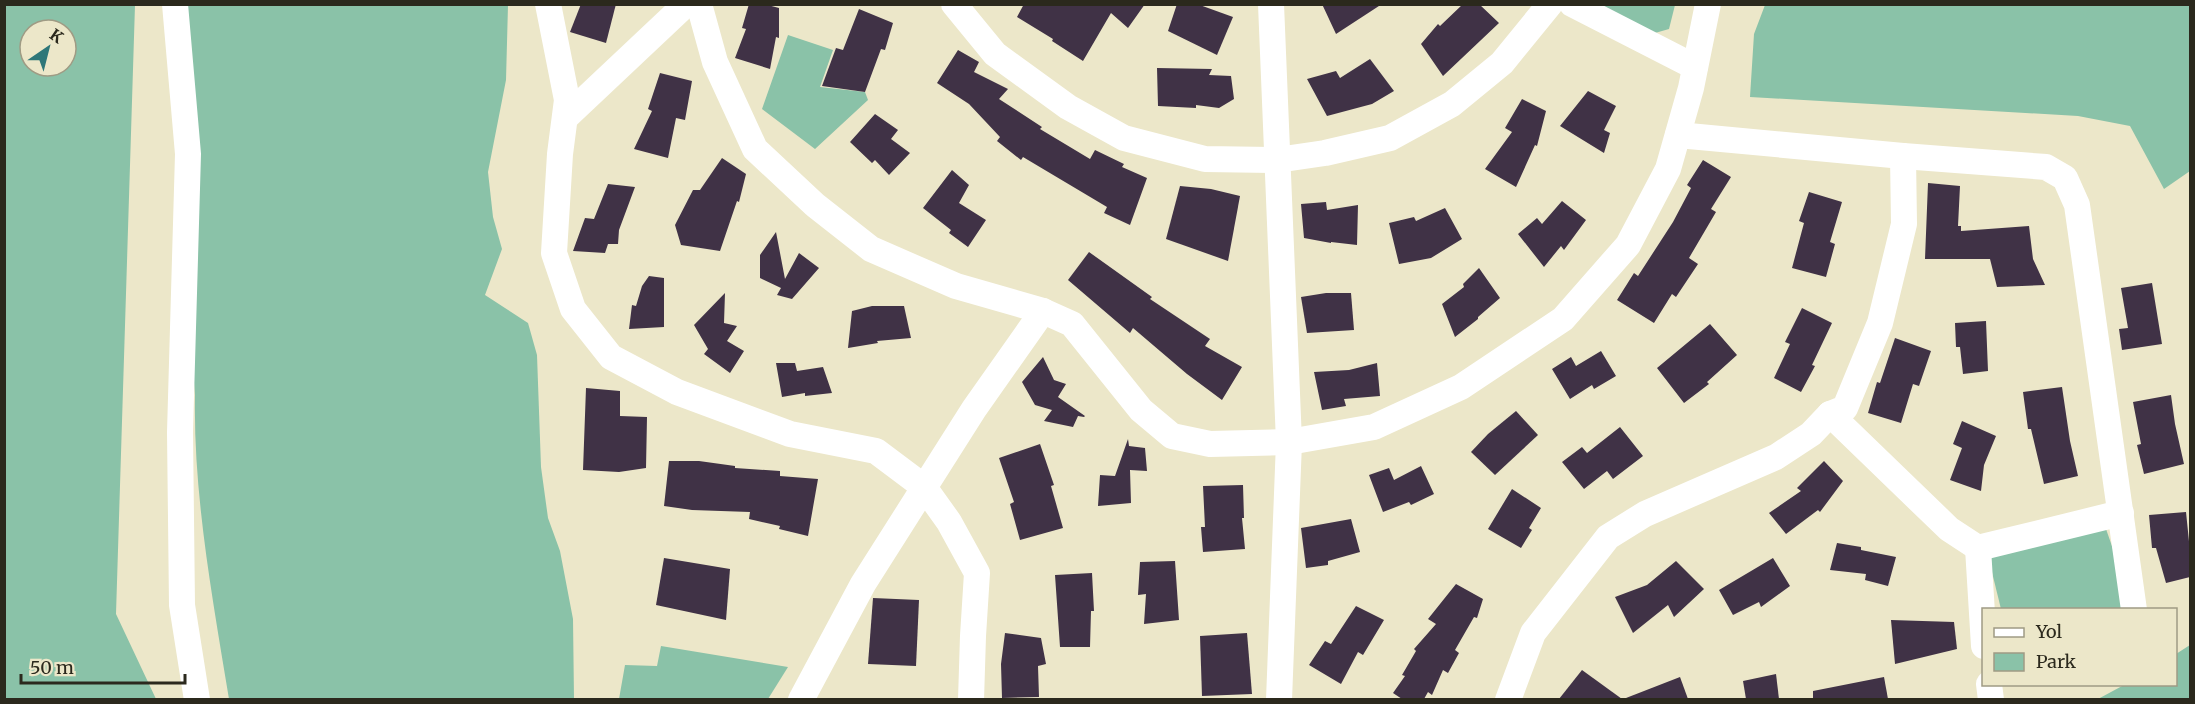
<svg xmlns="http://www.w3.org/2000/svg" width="2195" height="704" font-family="Merriweather,serif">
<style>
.green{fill:#8ac2a8;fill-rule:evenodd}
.building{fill:#403246}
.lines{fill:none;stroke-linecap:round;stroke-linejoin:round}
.minor{stroke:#fff;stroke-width:26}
</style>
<rect width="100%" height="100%" fill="#ece7c9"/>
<g class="green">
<path d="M4,5H135L116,614L156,699H5ZM30,30H66V66H30Z"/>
<path d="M164,5H508L506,80L488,172L493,217L502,249L485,295L528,323L537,355L541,467L548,518L560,551L573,619L574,699H229C213,601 193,495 195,395Z"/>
<path d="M1600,5H1675L1669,29L1655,33Z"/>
<path d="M1765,5H2190V171L2164,189L2130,126L2078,116L1750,97L1754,34Z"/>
<path d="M788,35L833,50L820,87L865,92L868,100L815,149L762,109Z"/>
<path d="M2106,529L2134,609H2001L1987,552Z"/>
<path d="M2190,645V699H2098L2124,685L2176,684V654Z"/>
<path d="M661,646L788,667L768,699H619L625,665L657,666Z"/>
</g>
<g class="building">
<path d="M581,4H616L606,43L570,32Z"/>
<path d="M749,4H764L779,8V38L776,37L770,69L735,58L746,29L742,28Z"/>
<path d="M1024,4H1145L1128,28L1111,13L1083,61L1052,41L1053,39L1017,17Z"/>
<path d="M1177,4H1197L1233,17L1217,55L1168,31Z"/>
<path d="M1322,4H1382L1336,34Z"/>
<path d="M1463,4H1479L1499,23L1443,76L1421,44L1438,24L1440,26Z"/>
<path d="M859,9L893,23L885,50L881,49L865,92L822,86L836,48L843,50Z"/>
<path d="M958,50L979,62L974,72L1008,89L999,99L1042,127L1040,129L1090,159L1095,150L1124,164L1122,167L1147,178L1130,225L1104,213L1107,207L1023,157L1021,160L997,141L1000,137L969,104L937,83Z"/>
<path d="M1370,59L1394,91L1372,104L1327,116L1307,79L1336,71L1340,78Z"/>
<path d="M1157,68L1212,69L1209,75L1231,76L1234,99L1219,108L1196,105V108L1158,106Z"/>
<path d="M660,73L692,81L685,120L676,118L668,158L634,149L652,111L648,109Z"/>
<path d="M1588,91L1616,106L1604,130L1610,133L1604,153L1560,126Z"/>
<path d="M1522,99L1546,111L1537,146L1535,145L1516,187L1485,169L1512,132L1505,128Z"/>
<path d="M875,114L898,130L891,139L910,153L889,175L875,160L872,163L850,142Z"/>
<path d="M722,158L746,174L739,202L737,201L720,251L681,245L675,225L693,190H700Z"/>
<path d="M1703,160L1731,177L1711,209L1716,212L1689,258L1698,264L1676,297L1672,294L1654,323L1617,300L1634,273L1638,276L1673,222L1691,188L1687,185Z"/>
<path d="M952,170L969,185L959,203L986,220L968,247L949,233L951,230L923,208Z"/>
<path d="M1928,183L1960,186L1958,226H1961V231L2029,226L2033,259L2045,285L1997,287L1990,259H1925Z"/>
<path d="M608,184L635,187L619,230L618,244H608L605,253L573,251L585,218L594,219Z"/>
<path d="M1180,186L1211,189L1240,196L1228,261L1166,239Z"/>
<path d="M1809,192L1842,202L1830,242L1835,244L1826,277L1792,268L1804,223L1799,221Z"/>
<path d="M1562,201L1586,220L1564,250L1561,246L1544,267L1518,234L1537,218L1542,224Z"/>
<path d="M1326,202L1327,210L1358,205L1357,245L1331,242V243L1304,238L1301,204Z"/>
<path d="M1445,208L1462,239L1431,258L1399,264L1389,223L1414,217L1416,221Z"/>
<path d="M776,232L785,279L799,253L819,268L792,299L777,295L781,288L760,278V255Z"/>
<path d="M1089,252L1152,297L1150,299L1210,339L1205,346L1242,367L1222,400L1187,374L1133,328L1130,333L1068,280Z"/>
<path d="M1479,268L1500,298L1478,317V319L1455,337L1442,304L1464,287L1463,284Z"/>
<path d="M649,276L664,278V327L629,329L632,305L636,306L642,286Z"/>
<path d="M2152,283L2162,344L2122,350L2119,329L2128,328L2121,288Z"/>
<path d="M725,293L724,323L737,326L727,341L744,351L730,373L704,354L708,349L694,325Z"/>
<path d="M1326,293H1351L1354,330L1307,333L1301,297Z"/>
<path d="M872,306H904L911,338L877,341L878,343L848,348L852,311Z"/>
<path d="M1802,308L1832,323L1812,365L1815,366L1801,392L1774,378L1790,344L1785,342Z"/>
<path d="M1986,321L1988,371L1963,374L1960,347H1956L1955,323Z"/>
<path d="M1710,324L1737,355L1707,382L1709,384L1684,403L1657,368Z"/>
<path d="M1895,338L1931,351L1919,386L1913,384L1901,423L1868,413L1877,382L1880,383Z"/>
<path d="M1601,351L1616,376L1594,389L1592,385L1570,399L1552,369L1571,357L1576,366Z"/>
<path d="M1043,357L1054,380L1066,384L1058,397L1085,416L1084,417L1078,416L1073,427L1044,421L1052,410L1035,405L1022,382Z"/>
<path d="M776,363H795L797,371L823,367L832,393L805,396V393L782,397Z"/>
<path d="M1377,363L1380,396L1344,399L1346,406L1322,410L1314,372L1349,370Z"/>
<path d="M2062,387L2070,441L2078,476L2044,484L2031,429H2028L2023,392Z"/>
<path d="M586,388L620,391V416L647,417L646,468L619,472L583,470Z"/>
<path d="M2171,395L2175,424L2184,464L2144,474L2137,445L2141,444L2133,402Z"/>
<path d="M1516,411L1538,435L1495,475L1471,452L1488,434Z"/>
<path d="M1962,421L1996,436L1984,465L1981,491L1950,480L1962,448L1953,444Z"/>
<path d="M1620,427L1643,456L1613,479L1607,471L1584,489L1562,462L1582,447L1587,453Z"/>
<path d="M1128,439L1129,446L1145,448L1147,471L1130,470L1131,503L1098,506L1100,475L1115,476Z"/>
<path d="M1040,444L1054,485L1051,486L1063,528L1020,540L1010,504L1014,502L999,458Z"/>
<path d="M669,461H699L735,466V468L780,471V476L818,479L808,536L779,529L780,526L749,519L750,512L692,510L664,506Z"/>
<path d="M1824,461L1843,481L1820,512L1818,510L1786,534L1769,513L1801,491L1797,488Z"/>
<path d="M1421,466L1434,494L1411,505L1409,502L1383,512L1369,475L1389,468L1394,480Z"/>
<path d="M1243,485L1244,518H1242L1245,549L1203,552L1201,527H1205L1203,486Z"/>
<path d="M1512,489L1541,508L1529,528L1532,530L1521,548L1488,529Z"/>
<path d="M2186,512L2190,551V577L2166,583L2156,548H2152L2149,515Z"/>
<path d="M1351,519L1360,552L1328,561V565L1306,568L1301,528Z"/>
<path d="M1837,543L1861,547V550L1896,557L1888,586L1865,580L1866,574L1830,570Z"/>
<path d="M664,558L730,569L726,620L656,605Z"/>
<path d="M1773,558L1790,586L1761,607L1759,602L1733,615L1719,590Z"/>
<path d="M1175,561L1179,620L1144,624L1146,594L1138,595L1140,562Z"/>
<path d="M1676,561L1704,589L1674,617L1668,605L1633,633L1615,597L1647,585Z"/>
<path d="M1092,573L1094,611H1091L1090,647H1060L1055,575Z"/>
<path d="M1456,584L1483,599L1477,618L1474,617L1455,650L1459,653L1448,673L1443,670L1432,695L1428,692L1424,699H1402L1393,693L1405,676L1402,675L1416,651L1414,649L1436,624L1428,619Z"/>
<path d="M873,598L919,600L916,666L868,664Z"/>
<path d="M1356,606L1384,620L1363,655L1358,652L1341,684L1309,665L1325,641L1331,644Z"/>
<path d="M1891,620L1954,622L1957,649L1895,664Z"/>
<path d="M1005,633L1041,638L1046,664L1038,666L1039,697L1002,698L1001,664Z"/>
<path d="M1247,633L1252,694L1202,696L1200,636Z"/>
<path d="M1582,670L1622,699H1559Z"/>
<path d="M1776,674L1779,699H1746L1743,681Z"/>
<path d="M1680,677L1688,699H1626V698Z"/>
<path d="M1884,677L1888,699H1813V691Z"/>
</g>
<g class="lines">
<g class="minor">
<path d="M175,4L188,154L180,432L182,605L197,700"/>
<path d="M548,4L567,100L560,154L554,253L573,309L611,357L677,392L790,434L876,451L924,487L949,522L977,573L973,636L971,700"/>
<path d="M699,4L715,62L755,149L815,205L871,249L956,286L1043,311L1072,324L1141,410L1172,436L1210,444L1289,442L1374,427L1461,387L1563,319L1628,245L1668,169L1691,88L1708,4"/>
<path d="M954,4L995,54L1068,107L1124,138L1205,159L1277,160L1325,153L1390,138L1452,104L1502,63L1550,4"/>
<path d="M1271,4L1289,442L1279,700"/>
<path d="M1572,4L1695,67"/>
<path d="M565,118L686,4"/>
<path d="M1678,135L1903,156L2046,167L2065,178L2077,205L2134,610"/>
<path d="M1830,414L1949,529L1978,548L2121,513"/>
<path d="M1978,548L1984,646"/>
<path d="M1989,684L1991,700"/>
<path d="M801,700L863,584L974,409L1043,311"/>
<path d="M1508,700L1533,633L1608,537L1645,514L1776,457L1811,434L1830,414L1845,408L1880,323L1904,224L1903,156"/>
</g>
</g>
<rect width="2195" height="704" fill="none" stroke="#2b291d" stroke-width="12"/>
<rect x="1982" y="608" width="195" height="78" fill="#ece7c9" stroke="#9f9b84" stroke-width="1.5"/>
<rect x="1994" y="628" width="30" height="9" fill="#ffffff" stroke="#9f9b84" stroke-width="1.5"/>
<text x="2036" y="638" font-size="18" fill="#2b291d">Yol</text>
<rect x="1994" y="653" width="30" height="18" fill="#8ac2a8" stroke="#9f9b84" stroke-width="1.5"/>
<text x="2036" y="668" font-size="18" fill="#2b291d">Park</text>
<g transform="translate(48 48) rotate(35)"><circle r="28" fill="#ece7c9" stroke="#9f9b84" stroke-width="1.5"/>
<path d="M0-4.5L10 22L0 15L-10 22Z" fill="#2e7779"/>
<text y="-9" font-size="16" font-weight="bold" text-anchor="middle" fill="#2b291d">K</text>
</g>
<path d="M21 674v9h164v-9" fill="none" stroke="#2b291d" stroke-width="3"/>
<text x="30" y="674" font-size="18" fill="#2b291d" stroke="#ece7c9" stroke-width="4.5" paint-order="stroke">50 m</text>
</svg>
